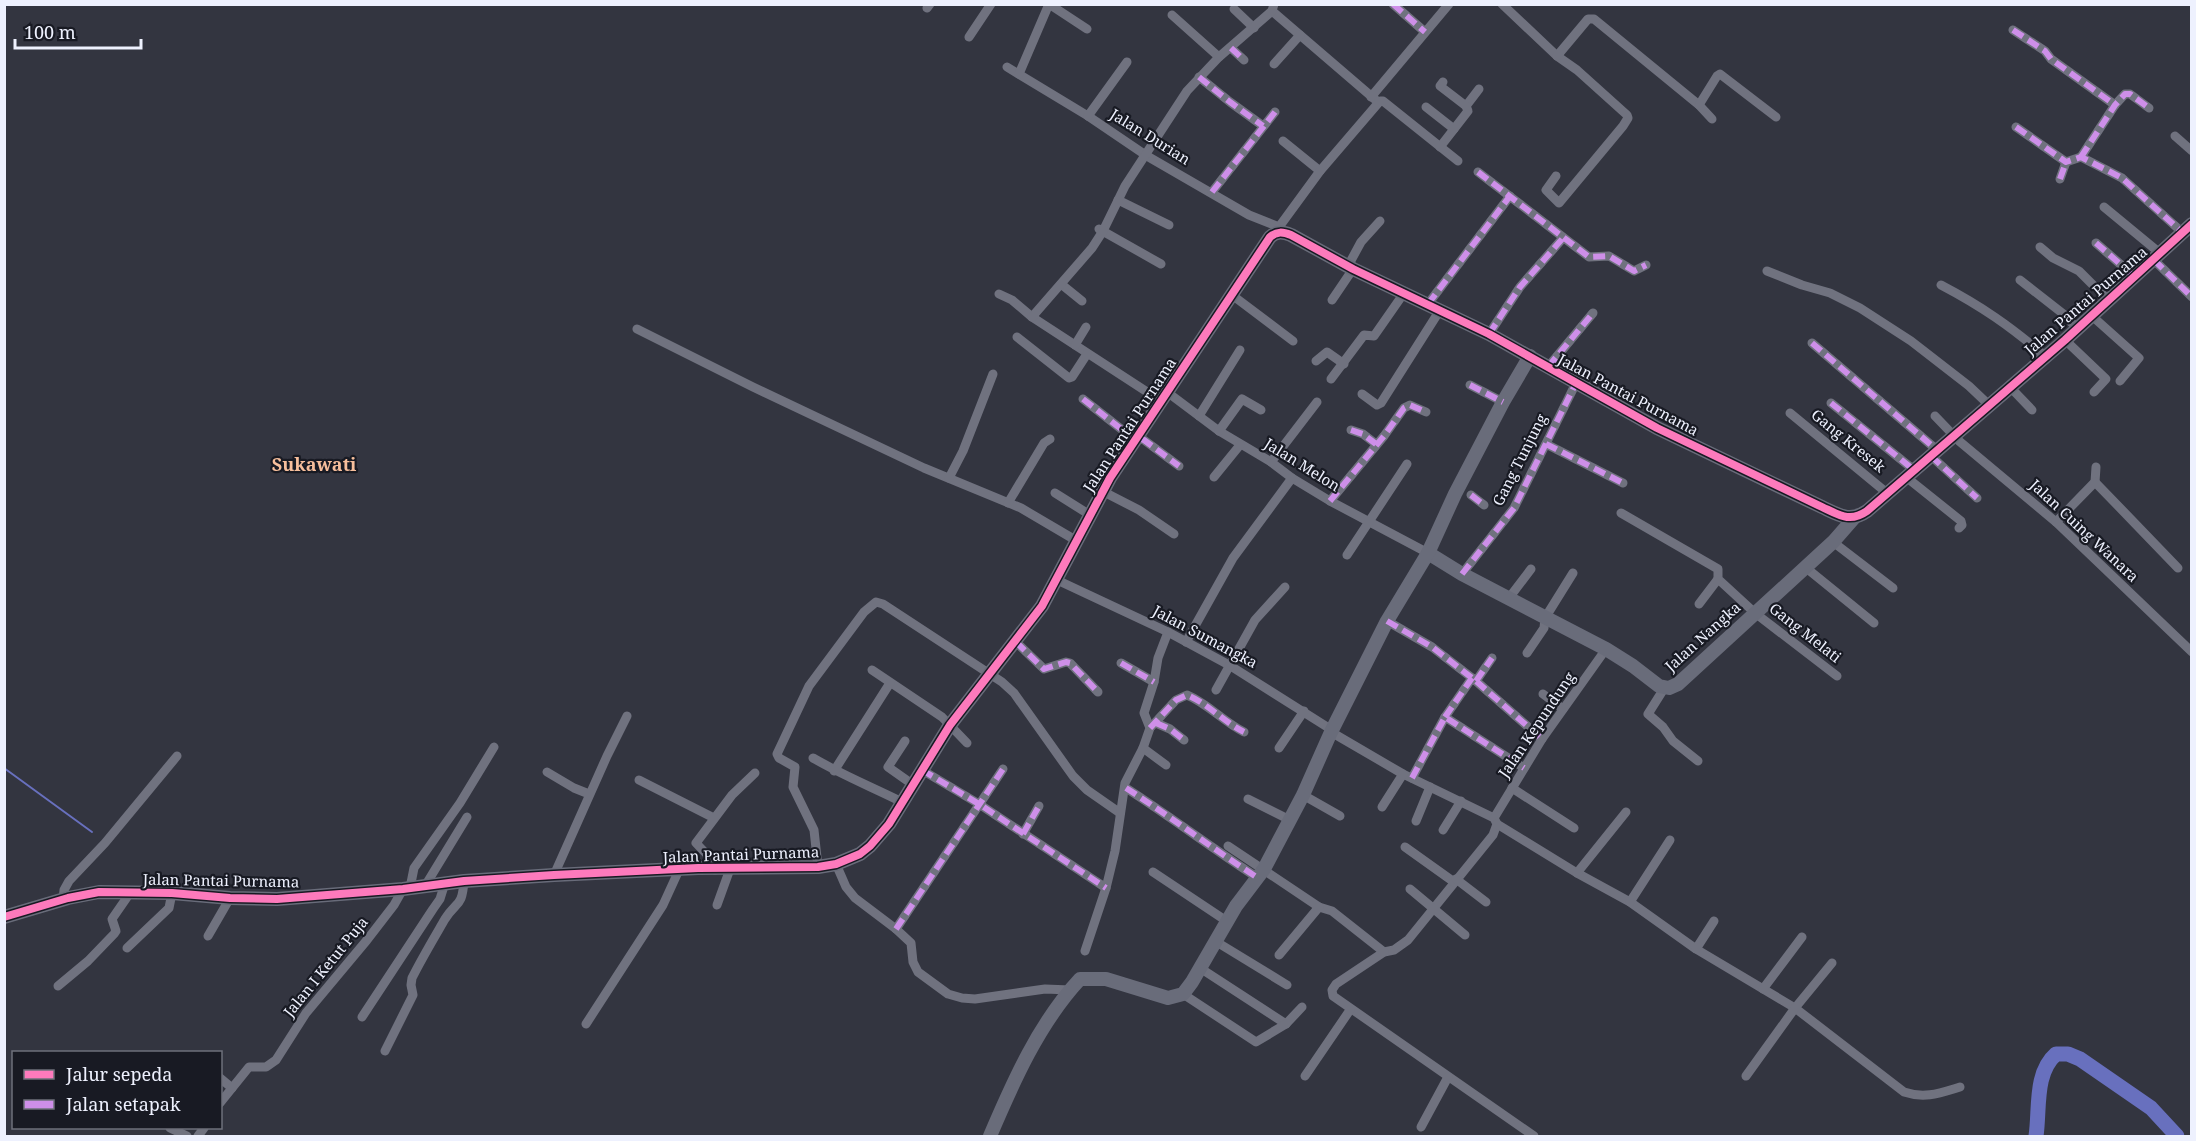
<svg xmlns="http://www.w3.org/2000/svg" width="2196" height="1141" font-family="'Noto Serif',serif">
<style>
.lines{fill:none;stroke-linecap:round;stroke-linejoin:round}
.stream{stroke:#6870be;stroke-width:2}
.river{stroke:#6870be;stroke-width:15}
.street{stroke:#70727f;stroke-width:9}
.secondary{stroke:#696c7a;stroke-width:14}
.quiet{stroke:#ce8fe9;stroke-width:6;stroke-dasharray:12 6;stroke-linecap:butt}
.cycleway-casing{stroke:#181a23;stroke-width:11}
.cycleway{stroke:#fd7abc;stroke-width:8}
.labels{text-anchor:middle;stroke-width:4.5;stroke-linejoin:round;paint-order:stroke}
.street-label{font-size:15px;fill:#eef1fe;stroke:#181a23}
.quarter-label{font-size:18px;font-weight:bold;fill:#f7bf9c;stroke:#181a23}
</style>
<rect width="100%" height="100%" fill="#333540"/>
<g class="lines">
<path class="stream" d="M4,768L92,832"/>
<path class="river" d="M2036,1136C2040,1110 2034,1073 2056,1054H2068L2080,1059L2151,1108L2177,1136"/>
<g class="street">
<path d="M1393,4L1425,32"/>
<path d="M1502,4L1557,56L1577,70L1627,115L1628,118L1623,126L1559,203L1546,190L1556,176"/>
<path d="M927,8L930,4"/>
<path d="M1234,9L1254,28"/>
<path d="M1272,11L1378,102"/>
<path d="M1172,15L1219,57"/>
<path d="M2013,30L2045,51L2051,59L2115,105"/>
<path d="M969,37L991,4"/>
<path d="M1231,48L1244,60"/>
<path d="M1557,56L1588,19H1594L1699,105L1712,119"/>
<path d="M1274,64L1300,35"/>
<path d="M1007,67L1088,116L1147,156L1249,215L1279,227"/>
<path d="M1019,74L1049,4L1087,29"/>
<path d="M1199,77L1230,102L1263,126"/>
<path d="M1371,97L1449,4"/>
<path d="M1699,105L1717,76L1720,74L1776,117"/>
<path d="M1466,106L1479,89"/>
<path d="M1426,107L1454,129"/>
<path d="M1088,116L1127,62"/>
<path d="M2016,127L2066,162L2081,157L2122,178L2183,233"/>
<path d="M2175,136L2192,151"/>
<path d="M1283,141L1320,171"/>
<path d="M1440,147L1468,111L1466,106L1440,86L1443,82"/>
<path d="M2081,157L2115,105L2125,94H2130L2149,108"/>
<path d="M1478,172L1589,257L1609,256L1634,271L1646,265"/>
<path d="M2060,179L2066,162"/>
<path d="M1212,192L1275,112"/>
<path d="M1118,200L1169,225"/>
<path d="M2104,207L2161,254"/>
<path d="M1099,229L1161,264"/>
<path d="M1280,232L1279,227L1320,171L1380,101H1383L1458,161"/>
<path d="M2096,243L2135,277"/>
<path d="M2040,247L2053,258L2079,271L2109,301"/>
<path d="M2154,260L2192,297"/>
<path d="M1348,266L1361,242L1380,221"/>
<path d="M1767,271L1802,285L1830,293L1860,308L1911,341L1969,386L1989,405"/>
<path d="M2020,280L2066,316L2077,329"/>
<path d="M1061,284L1082,301"/>
<path d="M1941,285C1981,306 2010,326 2045,356"/>
<path d="M999,294L1012,300L1032,317L1161,401"/>
<path d="M1232,295L1293,341"/>
<path d="M1332,300L1353,269"/>
<path d="M1428,304L1510,196"/>
<path d="M2092,316L2139,358L2120,381"/>
<path d="M1032,317L1092,248L1103,231L1125,186L1187,91L1219,57L1272,11L1274,4"/>
<path d="M637,329L753,387L924,468L1021,508L1077,541"/>
<path d="M1489,334L1520,287L1563,238"/>
<path d="M1017,337L1069,378L1072,377L1087,354"/>
<path d="M2065,340L2106,379L2094,392"/>
<path d="M1812,343L1937,450"/>
<path d="M1075,345L1086,327"/>
<path d="M1316,361L1327,352L1344,364"/>
<path d="M1548,367L1593,313"/>
<path d="M1331,379L1364,335L1374,336L1404,293"/>
<path d="M1470,385L1503,402"/>
<path d="M2010,387L2032,410"/>
<path d="M1167,392L1219,431L1271,462L1292,478L1330,501L1428,553"/>
<path d="M1362,394L1377,405L1381,403L1440,310"/>
<path d="M1083,399L1130,436L1144,440L1179,466"/>
<path d="M1831,403L1914,470"/>
<path d="M1790,413L1887,493"/>
<path d="M1199,416L1240,350"/>
<path d="M1935,416L1959,441L2056,522L2192,652"/>
<path d="M1351,430L1363,434L1376,444"/>
<path d="M1219,431L1242,399L1261,410"/>
<path d="M1546,444L1623,483"/>
<path d="M1931,456L1977,498"/>
<path d="M1271,462L1317,402"/>
<path d="M1214,477L1240,445"/>
<path d="M1906,477L1961,521L1962,525L1959,528"/>
<path d="M949,478L963,451L993,374"/>
<path d="M2095,482L2096,467"/>
<path d="M1102,491L1139,510L1174,534"/>
<path d="M1055,493L1090,515"/>
<path d="M1471,495L1484,505"/>
<path d="M1330,501L1384,436L1404,408L1410,405L1426,412"/>
<path d="M1008,503L1044,443L1050,439"/>
<path d="M1621,513L1718,569V579L1755,613L1837,676"/>
<path d="M2056,522L2095,482L2178,568"/>
<path d="M1833,542L1893,588"/>
<path d="M1347,555L1407,464"/>
<path d="M1805,567L1874,623"/>
<path d="M1462,574L1514,508L1576,383"/>
<path d="M1057,580L1168,632L1229,665L1332,730"/>
<path d="M1509,598L1531,569"/>
<path d="M1699,604L1718,579"/>
<path d="M1387,621L1432,647L1476,681L1542,739"/>
<path d="M1016,642L1044,669L1066,662L1070,663L1098,692"/>
<path d="M1186,642L1233,558L1292,478"/>
<path d="M1527,653L1544,628L1545,618L1573,573"/>
<path d="M1121,663L1154,682"/>
<path d="M872,670L942,717L967,743"/>
<path d="M1476,681L1492,658"/>
<path d="M1665,687L1648,714L1663,727L1673,741L1698,761"/>
<path d="M1216,690L1255,620L1285,587"/>
<path d="M1543,694L1563,709"/>
<path d="M1445,717L1472,678"/>
<path d="M1156,723L1170,729L1184,740"/>
<path d="M1150,728L1176,700L1187,695C1207,703 1224,722 1244,732"/>
<path d="M1331,732L1403,774L1494,818L1497,824L1493,835L1408,940L1394,950L1384,952L1336,984L1332,990L1333,996L1534,1136"/>
<path d="M905,741L888,767L912,784"/>
<path d="M1143,748L1166,765"/>
<path d="M1279,748L1304,711"/>
<path d="M813,758C842,775 872,787 902,802"/>
<path d="M922,770L979,804L1106,888"/>
<path d="M834,771L890,683"/>
<path d="M547,772L574,788L589,794"/>
<path d="M1412,778L1445,717L1524,768"/>
<path d="M639,780L714,818"/>
<path d="M1126,788C1171,817 1213,849 1258,878"/>
<path d="M1512,788L1574,828"/>
<path d="M1303,795L1340,816"/>
<path d="M1248,799L1290,820"/>
<path d="M1382,807L1403,774"/>
<path d="M1494,818L1542,739L1606,649"/>
<path d="M1416,821L1430,787"/>
<path d="M1497,824L1577,873L1630,902L1696,949L1795,1008L1904,1092C1925,1099 1940,1093 1960,1087"/>
<path d="M1443,830L1461,801"/>
<path d="M1023,834L1039,806"/>
<path d="M1228,846L1319,907L1332,911L1384,952"/>
<path d="M1405,847L1454,882"/>
<path d="M836,864L846,887L855,898L896,929L911,943L913,962L918,972L948,994L962,998L975,999L1045,989L1070,990"/>
<path d="M818,867L814,830L793,787L795,767L779,758L777,754L809,686L864,612L876,602L883,604L1002,682L1014,693L1073,776L1087,790L1120,813"/>
<path d="M715,870V863L696,843L732,795L755,773"/>
<path d="M1153,872L1228,922"/>
<path d="M1577,873L1626,812"/>
<path d="M554,875L607,756L627,716"/>
<path d="M1456,879L1486,902"/>
<path d="M425,886L467,817"/>
<path d="M410,888L414,868L460,803L494,747"/>
<path d="M1410,889L1465,935"/>
<path d="M63,899L64,890L69,881L105,843L177,756"/>
<path d="M1630,902L1670,840"/>
<path d="M717,905L730,869"/>
<path d="M896,929L1003,769"/>
<path d="M208,936L230,898"/>
<path d="M1215,941L1287,985"/>
<path d="M127,948L169,908L172,893"/>
<path d="M1696,949L1714,921"/>
<path d="M1085,951L1106,888L1115,851L1125,783L1143,748L1150,728L1144,713L1154,682L1158,658L1168,632"/>
<path d="M1279,955L1319,907"/>
<path d="M1200,968L1286,1024"/>
<path d="M58,986L88,961L114,934L116,931L112,919L130,893"/>
<path d="M1763,989L1802,937"/>
<path d="M1183,994L1256,1042L1286,1024L1302,1007"/>
<path d="M362,1017L433,909L440,899L445,883"/>
<path d="M586,1024L663,905L679,870"/>
<path d="M385,1051L413,995L411,985L412,978C422,958 434,938 445,919C457,900 462,908 464,881"/>
<path d="M1305,1076L1350,1010"/>
<path d="M1746,1076L1795,1008L1832,963"/>
<path d="M220,1078L232,1088"/>
<path d="M220,1103L249,1067H266L276,1060L306,1013L367,940L394,905L403,889"/>
<path d="M1421,1127L1448,1077"/>
<path d="M170,1128L187,1136"/>
<path d="M198,1136L204,1128"/>
</g>
<g class="secondary">
<path d="M1428,553L1462,574L1606,649L1633,666L1659,686L1669,688L1678,684L1833,542L1854,518"/>
<path d="M4,917L68,898L99,892L172,893L230,898L277,899L403,889L464,881L554,875L698,868L818,867L836,864L860,854L870,846L889,824L950,725L1042,606L1110,478L1270,237C1277,231 1283,232 1291,235L1353,269L1489,334L1657,428L1822,507C1839,515 1850,523 1867,511L2065,340L2192,224"/>
<path d="M990,1136C1013,1082 1039,1023 1080,979H1106L1168,998L1183,994L1192,982L1236,906L1264,869L1303,795L1331,732L1387,621L1428,553L1455,494L1503,402L1530,356"/>
</g>
<g class="quiet">
<path d="M1393,4L1425,32"/>
<path d="M2013,30L2045,51L2051,59L2115,105"/>
<path d="M1231,48L1244,60"/>
<path d="M1199,77L1230,102L1263,126"/>
<path d="M2016,127L2066,162L2081,157L2122,178L2183,233"/>
<path d="M2081,157L2115,105L2125,94H2130L2149,108"/>
<path d="M1478,172L1589,257L1609,256L1634,271L1646,265"/>
<path d="M2060,179L2066,162"/>
<path d="M1212,192L1275,112"/>
<path d="M2096,243L2135,277"/>
<path d="M2154,260L2192,297"/>
<path d="M1428,304L1510,196"/>
<path d="M1489,334L1520,287L1563,238"/>
<path d="M1812,343L1937,450"/>
<path d="M1548,367L1593,313"/>
<path d="M1470,385L1503,402"/>
<path d="M1083,399L1130,436L1144,440L1179,466"/>
<path d="M1831,403L1914,470"/>
<path d="M1351,430L1363,434L1376,444"/>
<path d="M1546,444L1623,483"/>
<path d="M1931,456L1977,498"/>
<path d="M1471,495L1484,505"/>
<path d="M1330,501L1384,436L1404,408L1410,405L1426,412"/>
<path d="M1462,574L1514,508L1576,383"/>
<path d="M1387,621L1432,647L1476,681L1542,739"/>
<path d="M1016,642L1044,669L1066,662L1070,663L1098,692"/>
<path d="M1121,663L1154,682"/>
<path d="M1476,681L1492,658"/>
<path d="M1445,717L1472,678"/>
<path d="M1156,723L1170,729L1184,740"/>
<path d="M1150,728L1176,700L1187,695C1207,703 1224,722 1244,732"/>
<path d="M922,770L979,804L1106,888"/>
<path d="M1412,778L1445,717L1524,768"/>
<path d="M1126,788C1171,817 1213,849 1258,878"/>
<path d="M1023,834L1039,806"/>
<path d="M896,929L1003,769"/>
</g>
<g class="cycleway-casing">
<path id="cycleway" d="M4,917L68,898L99,892L172,893L230,898L277,899L403,889L464,881L554,875L698,868L818,867L836,864L860,854L870,846L889,824L950,725L1042,606L1110,478L1270,237C1277,231 1283,232 1291,235L1353,269L1489,334L1657,428L1822,507C1839,515 1850,523 1867,511L2065,340L2192,224"/>
</g>
<use href="#cycleway" class="cycleway"/>
</g>
<g class="labels">
<g class="street-label">
<text transform="translate(1150 137) rotate(32)" y="5">Jalan Durian</text>
<text transform="translate(2086 301) rotate(-41)" y="5">Jalan Pantai Purnama</text>
<text transform="translate(1628 395) rotate(28)" y="5">Jalan Pantai Purnama</text>
<text transform="translate(1130 425) rotate(-57)" y="5">Jalan Pantai Purnama</text>
<text transform="translate(1848 441) rotate(39)" y="5">Gang Kresek</text>
<text transform="translate(1520 460) rotate(-63)" y="5">Gang Tunjung</text>
<text transform="translate(1302 465) rotate(32)" y="5">Jalan Melon</text>
<text transform="translate(2084 531) rotate(43)" y="5">Jalan Cuing Wanara</text>
<text transform="translate(1805 633) rotate(38)" y="5">Gang Melati</text>
<text transform="translate(1205 637) rotate(28)" y="5">Jalan Sumangka</text>
<text transform="translate(1703 637) rotate(-42)" y="5">Jalan Nangka</text>
<text transform="translate(1537 725) rotate(-56)" y="5">Jalan Kepundung</text>
<text transform="translate(741 855) rotate(-2)" y="5">Jalan Pantai Purnama</text>
<text transform="translate(221 881) rotate(1)" y="5">Jalan Pantai Purnama</text>
<text transform="translate(326 967) rotate(-51)" y="5">Jalan I Ketut Puja</text>
</g>
<g class="quarter-label">
<text x="314" y="471">Sukawati</text>
</g>
</g>
<rect width="2196" height="1141" fill="none" stroke="#eef1fe" stroke-width="12"/>
<rect x="12" y="1051" width="210" height="78" fill="#181a23" stroke="#6e707b" stroke-width="1.5"/>
<rect x="24" y="1070" width="30" height="9" fill="#fd7abc" stroke="#6e707b" stroke-width="1.5"/>
<text x="66" y="1081" font-size="18" fill="#eef1fe">Jalur sepeda</text>
<rect x="24" y="1100" width="30" height="9" fill="#ce8fe9" stroke="#6e707b" stroke-width="1.5"/>
<text x="66" y="1111" font-size="18" fill="#eef1fe">Jalan setapak</text>
<path d="M15 39v9h126v-9" fill="none" stroke="#eef1fe" stroke-width="3"/>
<text x="24" y="39" font-size="18" fill="#eef1fe" stroke="#181a23" stroke-width="4.5" paint-order="stroke">100 m</text>
</svg>
